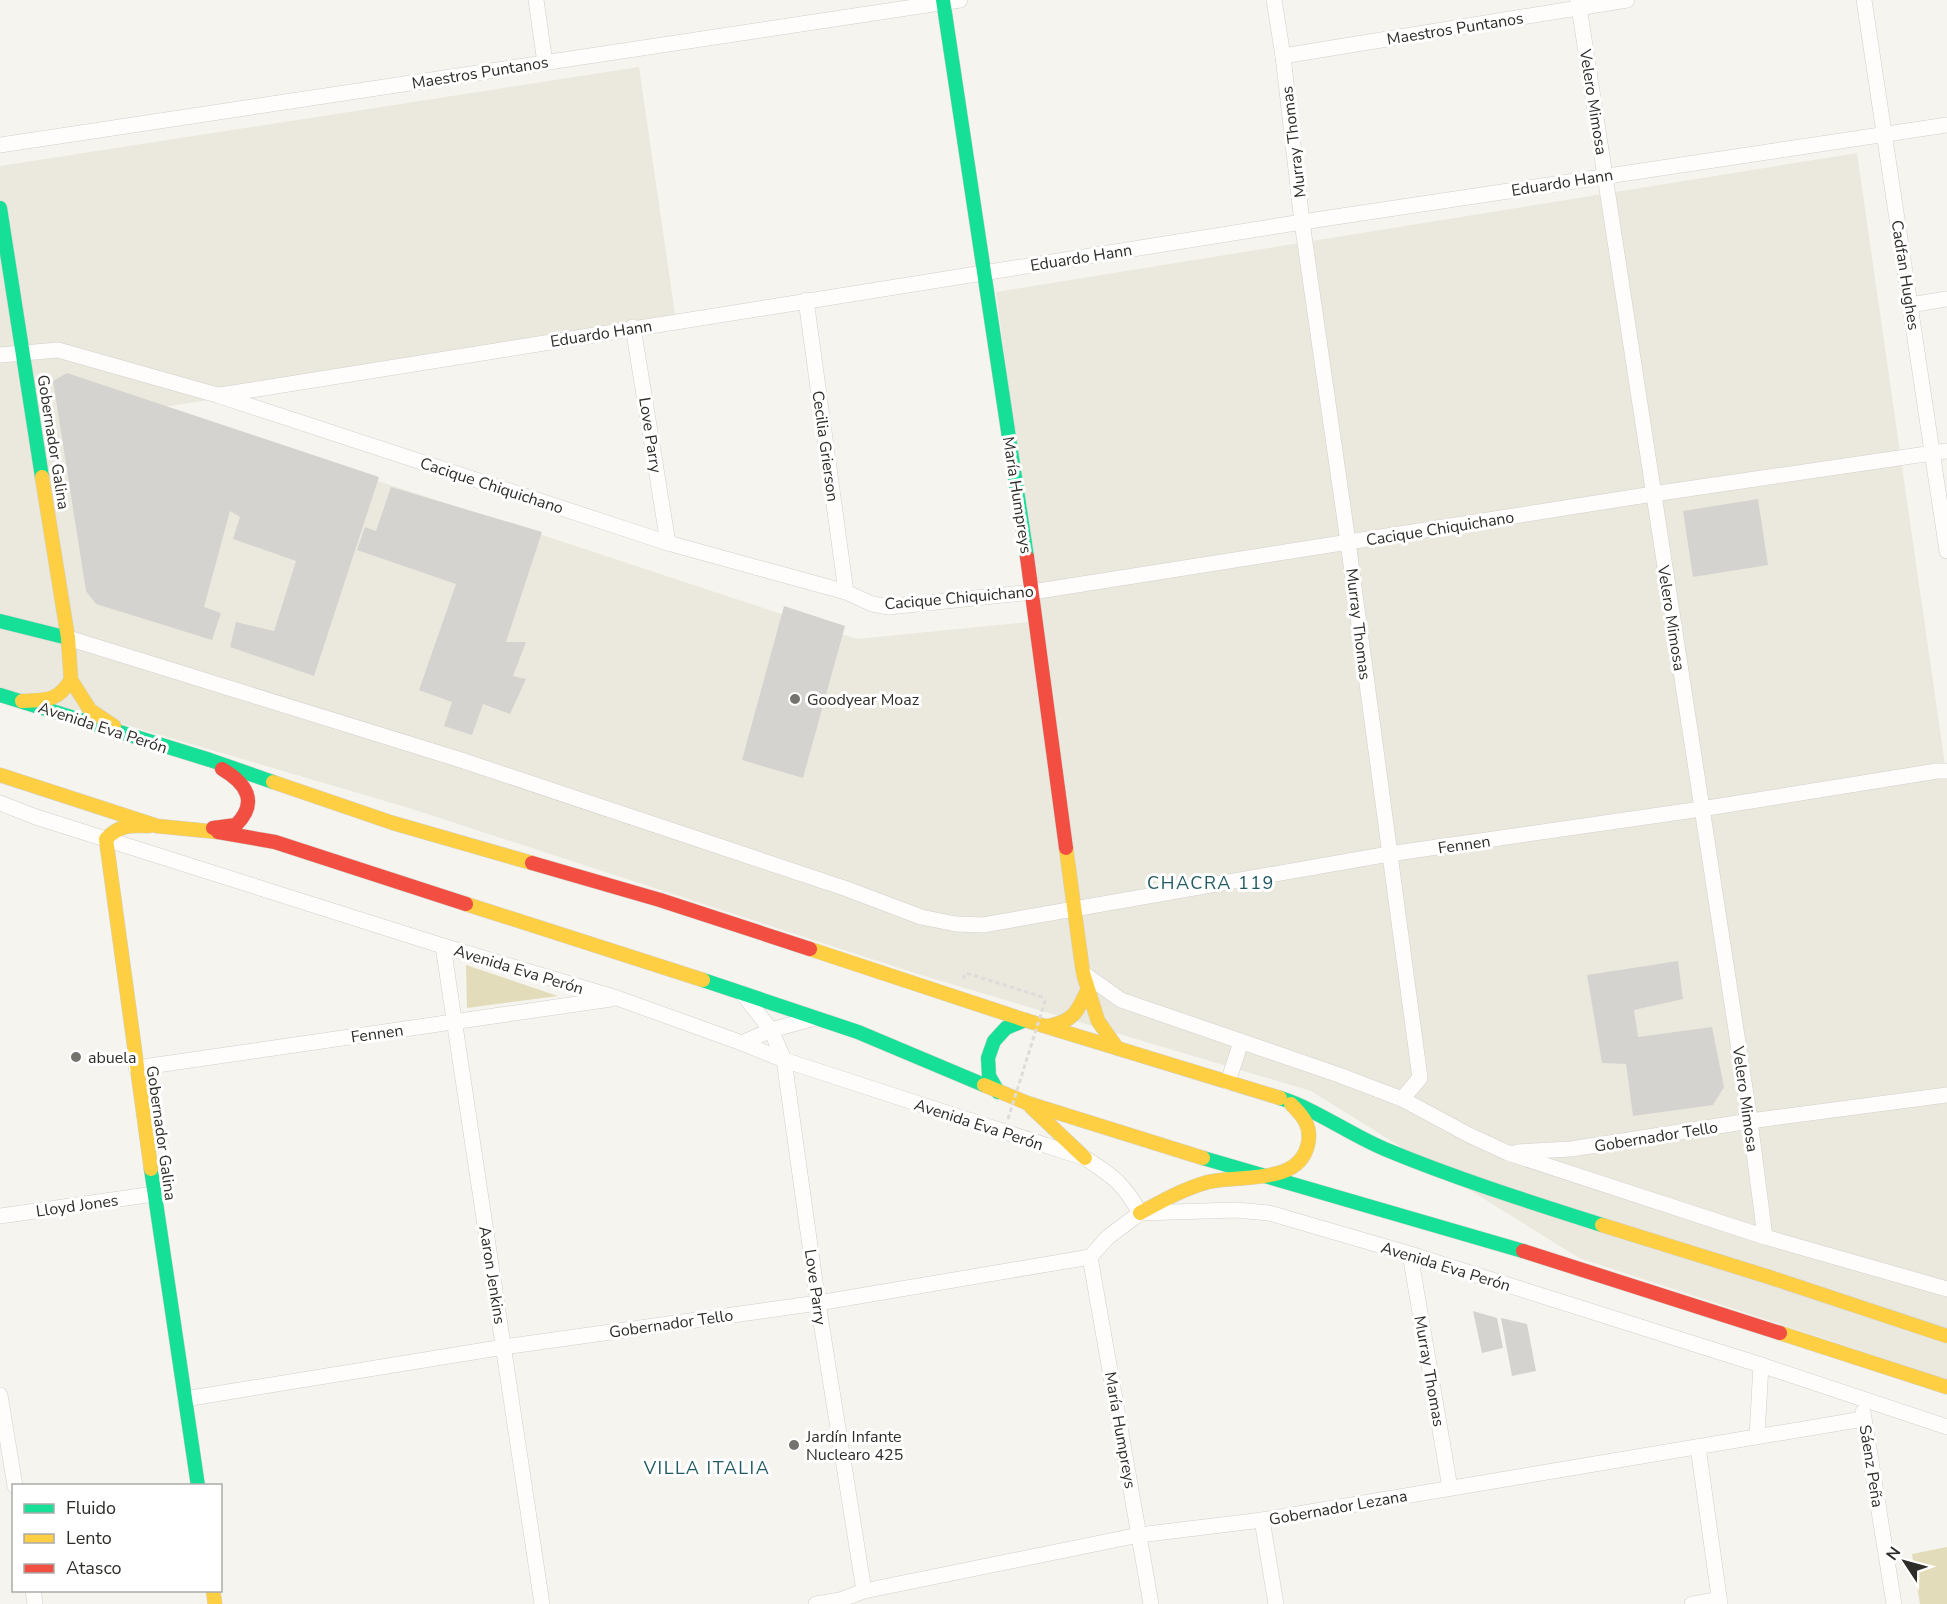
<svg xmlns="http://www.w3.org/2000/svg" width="1947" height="1604" font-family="'Nunito Sans',sans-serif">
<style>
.built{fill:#ebe9dd}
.green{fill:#e3dcba}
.building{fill:#d5d3cf}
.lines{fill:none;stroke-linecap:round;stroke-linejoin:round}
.street-casing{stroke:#d1d0cb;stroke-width:16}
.fast-casing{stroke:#d1d0cb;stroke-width:15}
.slow-casing{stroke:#d1d0cb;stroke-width:15}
.jam-casing{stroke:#d1d0cb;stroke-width:15}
.path{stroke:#dddcda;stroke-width:3;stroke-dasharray:4.5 3;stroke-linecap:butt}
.street{stroke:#fefdfc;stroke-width:15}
.fast{stroke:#16e098;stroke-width:14}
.slow{stroke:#ffcf43;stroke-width:14}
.jam{stroke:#f24e42;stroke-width:14}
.path-bridge{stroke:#dddcda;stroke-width:3;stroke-dasharray:4.5 3;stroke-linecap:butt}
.poi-dot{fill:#74736e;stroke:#fff;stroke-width:2}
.labels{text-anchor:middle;stroke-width:6;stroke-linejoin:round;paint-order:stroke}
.street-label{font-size:16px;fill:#2e2d29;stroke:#fff}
.poi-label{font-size:16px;fill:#2e2d29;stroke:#fff;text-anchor:start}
.neighbourhood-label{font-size:18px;letter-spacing:1.5px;fill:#215a62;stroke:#fff}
</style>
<rect width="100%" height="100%" fill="#f5f4ee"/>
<path class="built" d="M639,67L677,328L157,408L857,639L1039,621L996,292L1857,153L1947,779V1379L1579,1258L1311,1091L921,975L409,808L0,688V166Z"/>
<g class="green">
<path d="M466,965L558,996L467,1008Z"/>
<path d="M1947,1547V1604H1920L1912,1554Z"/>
</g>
<g class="building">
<path d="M67,373L379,477L314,676L230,647L236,622L274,631L296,561L233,539L240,517L230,511L204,607L221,613L212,640L96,604L86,591L53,381Z"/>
<path d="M391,487L542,532L506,642H526L513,676L526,679L510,714L483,704L472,735L444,726L452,702L419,690L456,584L357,550L365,527L376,531Z"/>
<path d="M1758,499L1768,565L1693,577L1683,511Z"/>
<path d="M784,606L845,626L803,778L742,760Z"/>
<path d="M1678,961L1683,999L1634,1010L1638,1037L1712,1027L1724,1087L1713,1105L1633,1116L1626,1064L1602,1063L1587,975Z"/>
<path d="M1473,1311L1497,1318L1503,1348L1482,1353Z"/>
<path d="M1501,1318L1527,1324L1536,1371L1512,1376Z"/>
</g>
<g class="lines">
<g class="street-casing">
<g id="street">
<path d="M536,0L545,63"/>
<path d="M1274,0L1283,56L1302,222L1348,542L1420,1078L1402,1099"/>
<path d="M1578,0L1750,1121L1765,1237"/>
<path d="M1864,0L1947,551"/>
<path d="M1283,56L1627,0"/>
<path d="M0,145L960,0"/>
<path d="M806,300L846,592"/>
<path d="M1910,305L1947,299"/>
<path d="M633,327L668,543"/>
<path d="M0,355L58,350L217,395L668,543L846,592L872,604L889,607L1032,592L1653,494L1947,451"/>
<path d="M220,395L1302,222L1947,125"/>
<path d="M68,638L461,760L847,889L921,917L956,924L983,925L1389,854L1701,809L1937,771H1947"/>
<path d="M0,803L36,817L443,946L617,998L742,1043L784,1060L1085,1158C1114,1177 1123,1183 1140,1213L1236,1210L1269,1213L1410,1254L1761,1365L1947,1427"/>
<path d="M443,946L542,1604"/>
<path d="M1083,973L1121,1000L1339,1075L1402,1099L1469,1135L1508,1153L1765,1237L1947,1289"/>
<path d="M742,993L771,1030L784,1060L818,1303L864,1591"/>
<path d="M742,1043L771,1030L815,1018"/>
<path d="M136,1068L611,999"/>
<path d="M1228,1082L1241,1042"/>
<path d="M1517,1152L1571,1149L1750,1121L1947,1095"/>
<path d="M0,1216L154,1194"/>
<path d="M1410,1254L1450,1488"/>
<path d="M1090,1257L1151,1604"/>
<path d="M0,1395L15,1486"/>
<path d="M185,1399L504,1347L818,1303L1090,1257L1108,1237L1140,1213"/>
<path d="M1863,1412L1894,1604"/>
<path d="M1757,1436L1761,1365"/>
<path d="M1698,1447L1720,1604"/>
<path d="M1262,1520L1276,1604"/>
<path d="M33,1590L35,1604"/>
<path d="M816,1604L840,1600L864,1591L1139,1535L1262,1520L1863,1419"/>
<path d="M1692,1604L1719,1599"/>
</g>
</g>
<g class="fast-casing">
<g id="fast">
<path d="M943,0L1027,557"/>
<path d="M0,208L42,477"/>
<path d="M0,621L68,638"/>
<path d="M0,695L210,760L273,782"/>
<path d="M703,980L858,1032L984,1085"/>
<path d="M998,1092L989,1076L988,1058L994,1041L1006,1028L1025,1020"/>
<path d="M1280,1098C1318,1110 1350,1135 1387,1150C1457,1179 1530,1202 1602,1225"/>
<path d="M1203,1158L1523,1251"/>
<path d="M151,1169L198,1486"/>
</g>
</g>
<g class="slow-casing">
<g id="slow">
<path d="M42,477L68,638L71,680L90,710L114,726"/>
<path d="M22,701C46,700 57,702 71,680"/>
<path d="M0,775L157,826L218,832"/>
<path d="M273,782L393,823L532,863"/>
<path d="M149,826C131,825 119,825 106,839L151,1169"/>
<path d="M1066,848L1083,973L1098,1021L1117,1048"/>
<path d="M466,904L703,980"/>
<path d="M810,949L1025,1020L1280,1098"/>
<path d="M1048,1026C1073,1021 1077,1013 1087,991"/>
<path d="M984,1085L1027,1103L1203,1158"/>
<path d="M1031,1107L1085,1158"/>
<path d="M1140,1213C1162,1201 1183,1189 1208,1182C1240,1174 1299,1186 1308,1144C1312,1126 1303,1116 1291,1104"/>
<path d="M1602,1225L1769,1277L1947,1336"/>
<path d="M1780,1333L1947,1387"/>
<path d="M213,1590L215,1604"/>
</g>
</g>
<g class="jam-casing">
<g id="jam">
<path d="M1027,557L1066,848"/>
<path d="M213,828L236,825C259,802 246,783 222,769"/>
<path d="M218,832L275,842L466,904"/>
<path d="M532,863L660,900L810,949"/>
<path d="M1523,1251L1780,1333"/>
</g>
</g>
<path class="path" d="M963,979L966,973L1046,998"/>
<use href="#street" class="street"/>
<use href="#fast" class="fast"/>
<use href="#slow" class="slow"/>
<use href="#jam" class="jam"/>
<path class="path-bridge" d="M1008,1119L1046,998"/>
</g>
<g class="poi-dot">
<circle cx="795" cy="699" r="6"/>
<circle cx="76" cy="1057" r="6"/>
<circle cx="794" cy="1445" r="6"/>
</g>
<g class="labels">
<g class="street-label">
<text transform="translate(1455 28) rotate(-9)" y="6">Maestros Puntanos</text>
<text transform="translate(480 72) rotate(-9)" y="6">Maestros Puntanos</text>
<text transform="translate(1594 102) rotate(81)" y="6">Velero Mimosa</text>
<text transform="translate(1293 142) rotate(-97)" y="6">Murray Thomas</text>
<text transform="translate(1562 182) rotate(-9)" y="6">Eduardo Hann</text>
<text transform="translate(1081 257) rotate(-9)" y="6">Eduardo Hann</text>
<text transform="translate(1906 275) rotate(81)" y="6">Cadfan Hughes</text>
<text transform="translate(601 333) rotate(-9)" y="6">Eduardo Hann</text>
<text transform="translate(651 435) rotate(81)" y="6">Love Parry</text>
<text transform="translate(54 442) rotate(81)" y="6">Gobernador Galina</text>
<text transform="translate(826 446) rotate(82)" y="6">Cecilia Grierson</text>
<text transform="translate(492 485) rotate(18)" y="6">Cacique Chiquichano</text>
<text transform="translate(1018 495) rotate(81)" y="6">María Humpreys</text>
<text transform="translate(1440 528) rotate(-9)" y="6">Cacique Chiquichano</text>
<text transform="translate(959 597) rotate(-5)" y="6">Cacique Chiquichano</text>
<text transform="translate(1672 618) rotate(81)" y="6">Velero Mimosa</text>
<text transform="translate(1359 624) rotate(83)" y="6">Murray Thomas</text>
<text transform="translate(103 727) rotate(18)" y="6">Avenida Eva Perón</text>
<text transform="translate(1464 844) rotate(-8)" y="6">Fennen</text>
<text transform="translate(519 969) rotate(17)" y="6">Avenida Eva Perón</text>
<text transform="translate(377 1033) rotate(-8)" y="6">Fennen</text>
<text transform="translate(1746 1099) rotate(82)" y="6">Velero Mimosa</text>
<text transform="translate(979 1124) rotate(18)" y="6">Avenida Eva Perón</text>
<text transform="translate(162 1133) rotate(82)" y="6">Gobernador Galina</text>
<text transform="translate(1656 1136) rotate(-9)" y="6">Gobernador Tello</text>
<text transform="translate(77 1205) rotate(-8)" y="6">Lloyd Jones</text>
<text transform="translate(1446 1266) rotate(17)" y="6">Avenida Eva Perón</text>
<text transform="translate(493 1275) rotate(81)" y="6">Aaron Jenkins</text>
<text transform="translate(816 1287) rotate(82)" y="6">Love Parry</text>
<text transform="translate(671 1323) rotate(-8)" y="6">Gobernador Tello</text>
<text transform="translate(1430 1371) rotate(80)" y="6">Murray Thomas</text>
<text transform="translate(1121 1430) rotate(80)" y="6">María Humpreys</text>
<text transform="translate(1872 1466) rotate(81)" y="6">Sáenz Peña</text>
<text transform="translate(1338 1507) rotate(-10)" y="6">Gobernador Lezana</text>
</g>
<g class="poi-label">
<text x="807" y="705">Goodyear Moaz</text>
<text x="88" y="1063">abuela</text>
<text x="806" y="1442">Jardín Infante<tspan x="806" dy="18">Nuclearo 425</tspan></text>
</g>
<g class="neighbourhood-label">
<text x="1211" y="889">CHACRA 119</text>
<text x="707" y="1474">VILLA ITALIA</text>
</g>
</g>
<rect x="12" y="1484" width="210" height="108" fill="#ffffff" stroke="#ababa9" stroke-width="1.5"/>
<rect x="24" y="1504" width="30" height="9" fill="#16e098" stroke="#ababa9" stroke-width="1.5"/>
<text x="66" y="1514" font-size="18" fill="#2e2d29">Fluido</text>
<rect x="24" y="1534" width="30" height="9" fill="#ffcf43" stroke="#ababa9" stroke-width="1.5"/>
<text x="66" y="1544" font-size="18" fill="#2e2d29">Lento</text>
<rect x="24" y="1564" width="30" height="9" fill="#f24e42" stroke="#ababa9" stroke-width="1.5"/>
<text x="66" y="1574" font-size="18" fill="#2e2d29">Atasco</text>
<g transform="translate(1905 1562) rotate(306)" stroke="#ffffff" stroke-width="4.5" paint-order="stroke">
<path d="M0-4.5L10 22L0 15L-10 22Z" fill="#2e2d29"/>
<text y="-9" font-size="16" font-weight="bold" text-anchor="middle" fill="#2e2d29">N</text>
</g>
</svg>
